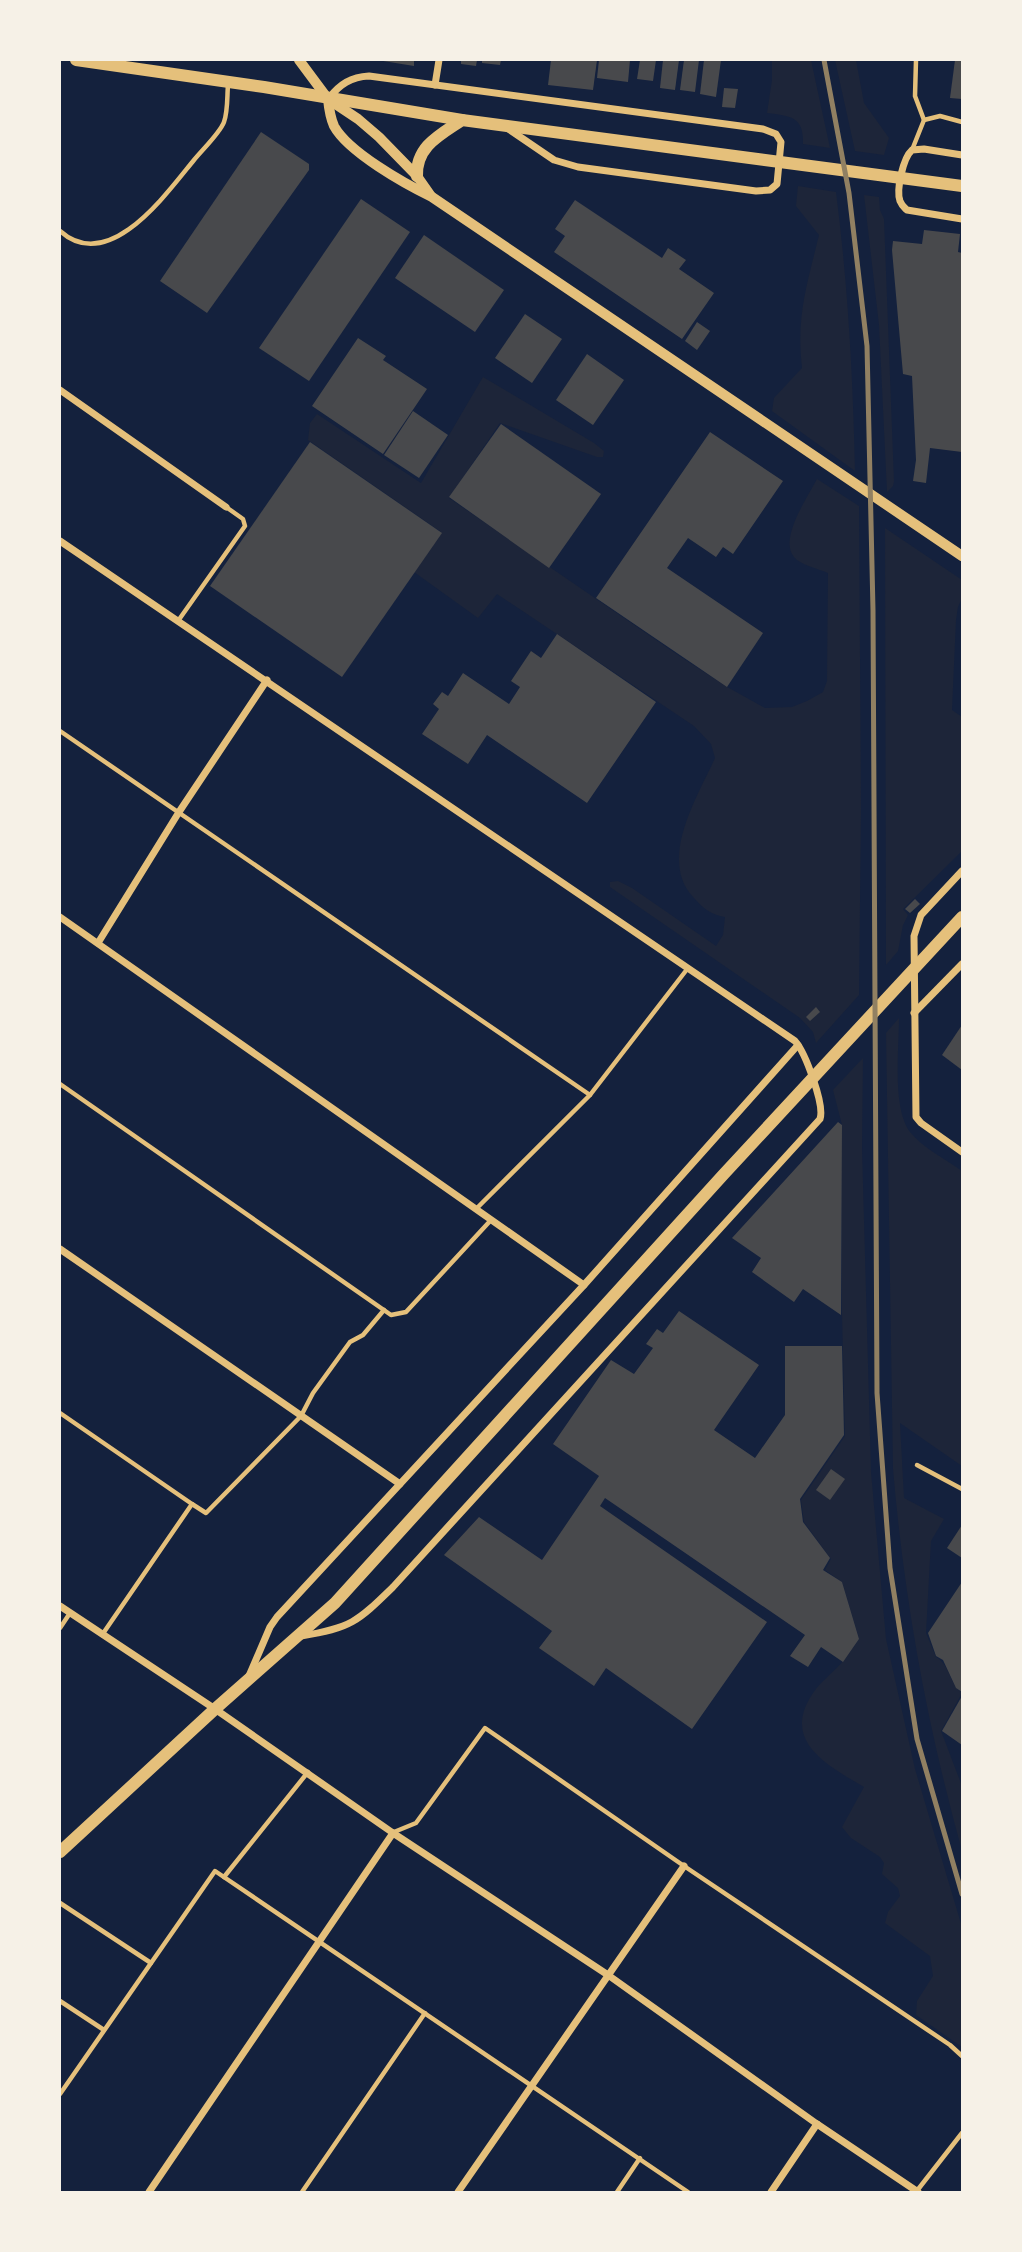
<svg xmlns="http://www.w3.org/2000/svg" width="1022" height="2252" font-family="Raleway,sans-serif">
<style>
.green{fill:#1d2539}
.building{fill:#48494c}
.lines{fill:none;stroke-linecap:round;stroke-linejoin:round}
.service{stroke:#e5c07b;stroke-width:4.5}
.minor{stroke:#e5c07b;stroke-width:7}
.tertiary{stroke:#e5c07b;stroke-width:10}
.primary{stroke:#e5c07b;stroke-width:12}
.rail{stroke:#918062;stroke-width:5}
</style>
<rect width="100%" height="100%" fill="#14213d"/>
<g class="green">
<path d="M772,60H811L830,148L803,144C804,116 790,116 767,113L772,80Z"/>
<path d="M835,60H856L864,103L889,138L884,155L855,151Z"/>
<path d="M798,186L836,192C848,285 853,377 855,471L772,411L774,398L802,368C796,316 807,285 819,235L796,206Z"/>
<path d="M864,195L879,197L880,210L884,219L894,481L893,486L887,492L879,325Z"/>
<path d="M483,377L594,443L604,451L603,457H597L500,423L449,498L681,657L729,688L765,708L792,707L807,701L823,692L827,681L828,573C819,569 805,566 797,560C775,543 808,497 817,479L859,506L861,809L859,995L816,1043L813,1032L800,1018L610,887V882L618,881L632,888L716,946L723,935L725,917C711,915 703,908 694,898C657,860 698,796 715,758L711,744L694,726L497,594L478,618L414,572L441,532L308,440L310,423L317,414L421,483Z"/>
<path d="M885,528L962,580V598L958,607L956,620L952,710L962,717V851L903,909L908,915L903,925L898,951L886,965Z"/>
<path d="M899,1018C899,1048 892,1108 910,1132C923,1148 945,1159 962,1171V1466L900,1423L904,1498L944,1519L931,1541L926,1633L936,1657C950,1665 949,1683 962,1693L941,1731L962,1786V1851C927,1725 904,1599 893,1469L886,1033Z"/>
<path d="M863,1058L862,1148L871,1472L886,1639L915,1769L962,1927V2047L916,2015L917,2001L933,1976L930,1956L885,1923L888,1912L900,1896L898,1888L882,1874L884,1863L880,1857L851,1838L842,1827L864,1787C825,1764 778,1739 816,1689C824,1679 835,1671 843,1661C849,1654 854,1646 859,1639L842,1582L825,1570L831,1559L804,1522L801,1500L845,1436L842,1314V1125L833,1090Z"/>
</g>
<g class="building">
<path d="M377,60H414V66Z"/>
<path d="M461,60H477L476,66L461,64Z"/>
<path d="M482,60H501L500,65L482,63Z"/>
<path d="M551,60H597L593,90L548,85Z"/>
<path d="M599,60H630L628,82L597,78Z"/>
<path d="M640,60H656L653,81L637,79Z"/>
<path d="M663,60H679L675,90L660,88Z"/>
<path d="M684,60H699L695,92L680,90Z"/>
<path d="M704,60H721L716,97L700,94Z"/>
<path d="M955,60H962V99L950,98Z"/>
<path d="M724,88L738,89L735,108L722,107Z"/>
<path d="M261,132L309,164V170L207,313L160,281Z"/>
<path d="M361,199L410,232L309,381L259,348Z"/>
<path d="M575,200L662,258L668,248L686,260L679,269L714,293L682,339L554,252L565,236L555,229Z"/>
<path d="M924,230L960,234L958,252L962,253V452L930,448L926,483L913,481L916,460L912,376L903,374L892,250L893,241L922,244Z"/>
<path d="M424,235L504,290L475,332L395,278Z"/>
<path d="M525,314L562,339L532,383L495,358Z"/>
<path d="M697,322L710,331L697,350L685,341Z"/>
<path d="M358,338L386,356L383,360L427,389L383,454L312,406Z"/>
<path d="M587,354L624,380L593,425L556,400Z"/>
<path d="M413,411L448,435L419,478L384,455Z"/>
<path d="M501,424L601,494L549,568L449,497Z"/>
<path d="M710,432L783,481L733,554L723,547L716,557L688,538L667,568L763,633L727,687L596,598Z"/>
<path d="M310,442L442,533L342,677L210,586Z"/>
<path d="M557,634L656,702L587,803L487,735L468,764L422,734L439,709L433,704L442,692L448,696L463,673L509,704L520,687L511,681L531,651L541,658Z"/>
<path d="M915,899L920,904L910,913L905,909Z"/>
<path d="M816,1007L820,1012L810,1021L806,1017Z"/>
<path d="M962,1025V1070L942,1055Z"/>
<path d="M838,1122L842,1125L841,1315L803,1289L794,1302L752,1272L761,1258L732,1238Z"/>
<path d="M679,1311L759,1365L714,1430L755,1458L785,1415V1346H842L844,1435L800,1499L803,1522L830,1558L823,1570L842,1582L859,1639L843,1662L821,1647L808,1667L790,1656L805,1635L605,1498L600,1506L767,1622L692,1729L606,1668L594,1686L539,1648L552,1631L444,1555L479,1517L542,1560L599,1476L553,1444L611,1360L634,1374L653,1348L646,1344L657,1329L663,1333Z"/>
<path d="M831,1469L845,1479L830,1500L816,1490Z"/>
<path d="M962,1525V1558L947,1548Z"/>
<path d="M962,1582V1692L956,1688L943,1660L936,1656L928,1633Z"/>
<path d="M962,1696V1745L942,1731Z"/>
</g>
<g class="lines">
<g class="service">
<path d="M916,60L915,96L924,120"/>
<path d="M912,150L924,120L940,116L962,122"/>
<path d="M60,231C109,275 166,194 194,160C202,150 220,133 224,122C228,111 227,96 228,85"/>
<path d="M178,621L245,526L243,519L226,507"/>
<path d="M60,731L590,1095"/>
<path d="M60,1084L391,1315L406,1312L491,1220"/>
<path d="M476,1209L590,1095L688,968"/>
<path d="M60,1413L192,1504L102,1635"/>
<path d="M917,1465L962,1489"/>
<path d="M192,1504L206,1513L301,1416L313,1393L350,1342L363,1335L384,1310"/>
<path d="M60,1628L70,1613"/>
<path d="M394,1832L416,1823L485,1728L684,1866L950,2045L962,2056"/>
<path d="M224,1877L308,1772"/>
<path d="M60,1903L151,1963"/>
<path d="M60,2001L104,2030"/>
<path d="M60,2094L215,1871L688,2192"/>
<path d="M302,2192L425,2013"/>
<path d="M617,2192L640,2158"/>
<path d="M916,2192L962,2133"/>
</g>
<g class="minor">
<path d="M435,85L439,60"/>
<path d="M329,98C340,84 351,77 369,76L763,129L776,134L781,142L777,184L770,190L756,191L578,167L554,160L507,128"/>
<path d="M962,155L924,149L912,150C903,158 896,190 900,201C902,206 904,207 907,210L962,219"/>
<path d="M60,390L226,507"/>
<path d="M60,541L795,1041C805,1052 825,1105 820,1119L393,1587C357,1622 351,1628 301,1636"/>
<path d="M962,871L921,915L914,936L916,1117L921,1123L962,1152"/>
<path d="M60,917L584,1285"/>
<path d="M98,943L179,812L267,680"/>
<path d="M914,1013L962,964"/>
<path d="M60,1249L400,1484"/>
<path d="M60,1606L215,1709L393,1833L608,1975L817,2124L918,2192"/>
<path d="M249,1676L270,1627L277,1617L584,1285L798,1045"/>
<path d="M149,2192L393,1833"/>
<path d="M458,2192L684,1866"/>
<path d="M771,2192L817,2124"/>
</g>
<g class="tertiary">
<path d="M299,60L328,99L358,119L379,137L417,176L431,196"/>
<path d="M328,99C329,109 330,117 334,126C348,152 405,184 432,197L962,556"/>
</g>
<g class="primary">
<path d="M76,60L264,87L462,120L962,186"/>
<path d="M417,176C416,146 440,135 462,120"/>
<path d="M60,1852L215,1709L335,1603L723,1175L962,917"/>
</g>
<path class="rail" d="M824,60L849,193L867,346L873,610L877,1393L890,1568L917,1739L962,1894"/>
</g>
<rect width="1022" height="2252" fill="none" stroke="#f6f1e7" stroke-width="122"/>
</svg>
